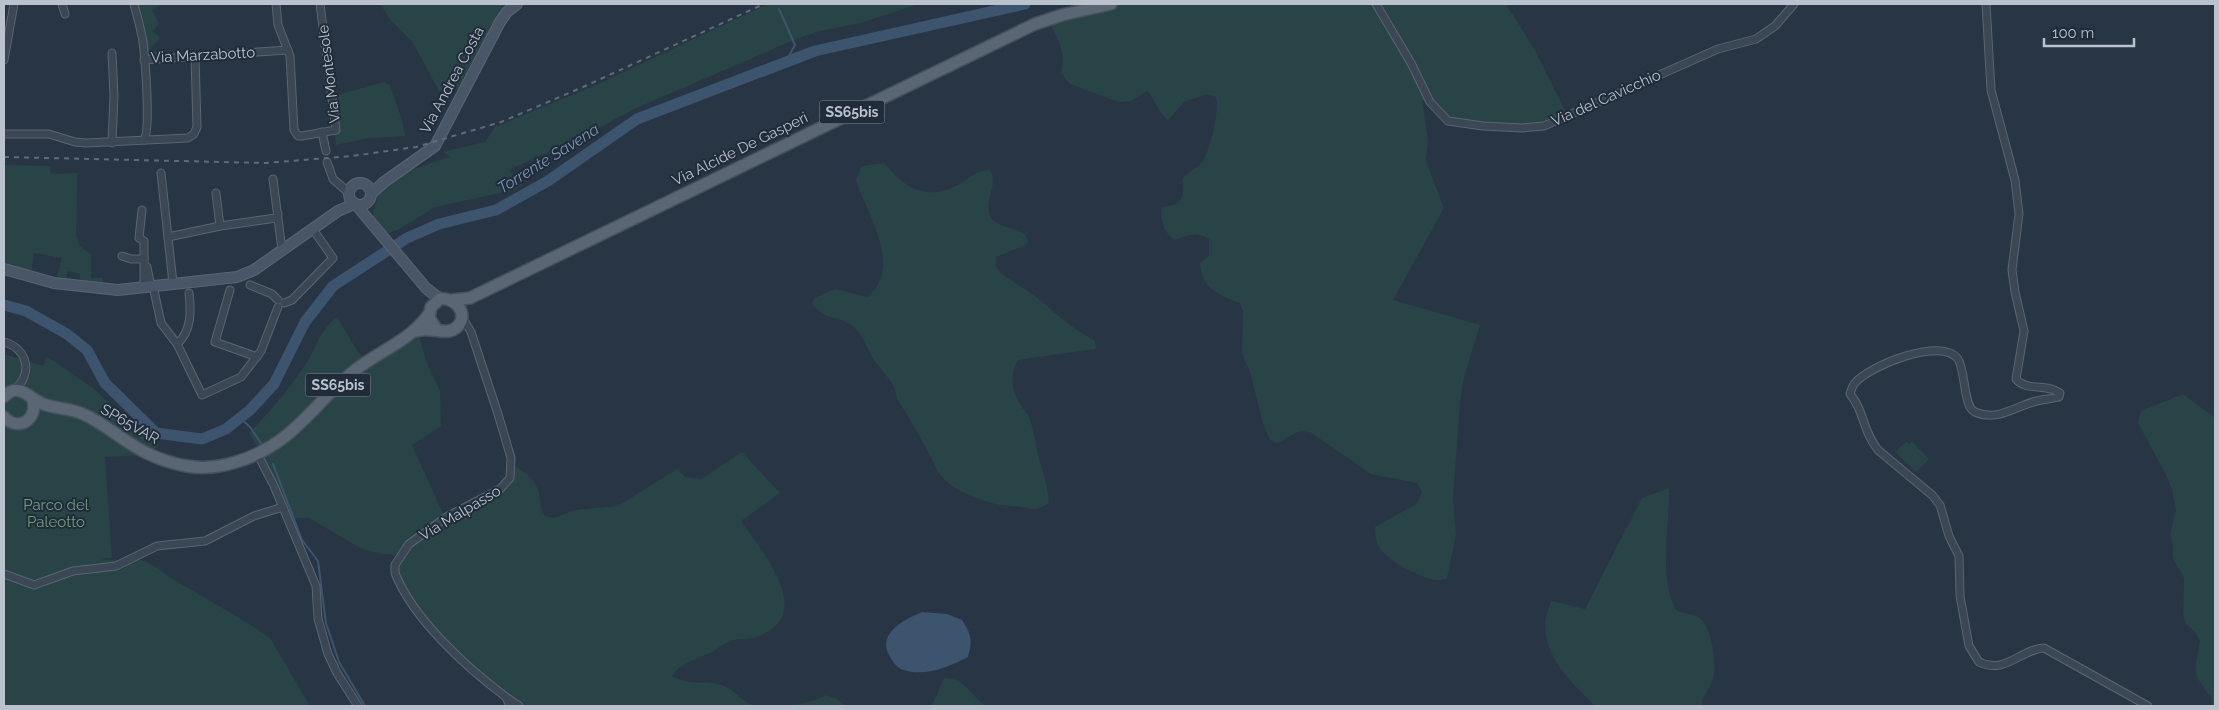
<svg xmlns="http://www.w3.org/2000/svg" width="2219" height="710" font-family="Raleway,sans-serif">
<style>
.green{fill:#294446}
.water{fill:#3d546e}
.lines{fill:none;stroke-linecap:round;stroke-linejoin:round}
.stream{stroke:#3d546e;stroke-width:2}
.river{stroke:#3d546e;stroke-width:11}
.street-casing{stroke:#5a6571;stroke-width:9}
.secondary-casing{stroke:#5a6571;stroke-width:12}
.primary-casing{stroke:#45505d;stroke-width:14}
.street{stroke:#3b4754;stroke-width:7}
.secondary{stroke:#495667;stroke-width:10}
.primary{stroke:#5a6674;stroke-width:11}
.rail{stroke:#5d6b7b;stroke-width:2;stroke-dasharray:5 5;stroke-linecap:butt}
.labels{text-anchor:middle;stroke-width:4;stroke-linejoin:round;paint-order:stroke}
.shield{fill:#202c3a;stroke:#8b95a1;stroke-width:1}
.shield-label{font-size:14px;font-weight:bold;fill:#b9c2cd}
.street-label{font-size:15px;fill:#b9c2cd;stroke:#202c3a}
.park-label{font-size:15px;fill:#709f78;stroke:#202c3a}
.water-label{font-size:16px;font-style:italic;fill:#7994b1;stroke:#202c3a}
</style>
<rect width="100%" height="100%" fill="#273545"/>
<g class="green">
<path d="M138,4H161L152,10L159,24L153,31L160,38L150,48L159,53L161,49L166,53L146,55L147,36L144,35Z"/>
<path d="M380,4H517L458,94L455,86L439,91L413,43L390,19Z"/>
<path d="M768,4H919L860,23L816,32L794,40L632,110L592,132L509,170L523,185L514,190L435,207L401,228L379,238C372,228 371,217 375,206C377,201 378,195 381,191C392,175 432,162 450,157L443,152L485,142L495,127L594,86Z"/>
<path d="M1097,4H1506L1533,47L1566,113L1534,127L1460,126L1422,100L1428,142L1426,161L1444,208L1393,300L1480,325L1464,377L1460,401L1453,499L1456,535L1447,578C1444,579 1442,580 1439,580C1425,581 1389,561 1381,550C1376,543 1375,535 1375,527L1416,504L1422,493L1417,483L1371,474L1310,432L1300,431L1277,443L1270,440L1263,424L1251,375L1242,353L1243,311L1239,303C1218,294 1202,289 1200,263L1209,256V239C1198,231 1187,235 1175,240C1163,233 1161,221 1161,207C1180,206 1186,199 1182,180C1187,171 1196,170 1202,162C1210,151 1220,109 1216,97L1207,94L1184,102L1168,120C1156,110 1157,102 1147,91L1131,101L1119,102L1070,84L1061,73C1067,50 1055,33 1044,13Z"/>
<path d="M384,82L390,85L402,120L405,136L369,138L336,145L330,97Z"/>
<path d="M884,163C907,191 931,203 964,181C973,175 980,169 991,170C992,174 993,178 993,182C992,195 980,216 999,224C1009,229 1013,227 1025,234L1028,244L996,257V266L1002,274L1035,296L1071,326L1095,341L1096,349L1018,360C1009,376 1011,392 1022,407C1025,412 1029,415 1030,420C1034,430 1035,440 1037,450C1041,469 1048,483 1049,503C1033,514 1030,507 1013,506C992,506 955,493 941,476C936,469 933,460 928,452C918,434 909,416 897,399C896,395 896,389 893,385C887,375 878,367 872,357C866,346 862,333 851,325C835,314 828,323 812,304L814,298L835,289L868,297C903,265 867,215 856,180L862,166Z"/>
<path d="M4,165L51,166L50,174L77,173L76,236L80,246L91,254V278H103V284L80,282V274L68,271L66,279L57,276L62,258L34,253L31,273L4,263Z"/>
<path d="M337,317L358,352L368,361L418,331L426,361L440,391L441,426L412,445L444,516L496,490L506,480L513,464C524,472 536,479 539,493C540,502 540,508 545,516L553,518L575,510L618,506L677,469L685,477L701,479L742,452L780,493L741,521C763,553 818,615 756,637C749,640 741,638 734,640C723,643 714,652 703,656C691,661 679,665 672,676C692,687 703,679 722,685C735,690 742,702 755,706H513L466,668L399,586L398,555L381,554L362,549L309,518H287L278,488L263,455L249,433C269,413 289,389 305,365C317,348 320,329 337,317Z"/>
<path d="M4,354L44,366L46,356L93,388L148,439L160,446L146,455L105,457L112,558L99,559C112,561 131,558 141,560C155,564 168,577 181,584C211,602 242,618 270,638L310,706H4Z"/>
<path d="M2183,394L2215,418V706H2212V698C2190,672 2195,672 2200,641L2195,632L2186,624L2183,615L2184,578L2173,558V546L2170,534L2176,510L2172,490L2166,475L2138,423L2141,411Z"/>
<path d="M1906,442L1909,444L1912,442L1929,459L1916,472L1895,452Z"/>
<path d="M1669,488C1670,524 1658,577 1676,610C1682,613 1692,614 1698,617C1712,625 1717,664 1713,679C1711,689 1702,694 1702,706H1595C1573,683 1547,662 1545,627C1544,619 1549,609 1551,601L1585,609L1642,498Z"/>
<path d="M944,678C967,679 970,695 986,706H932Z"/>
<path d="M826,695L835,698L846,706H771C791,705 808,705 826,695Z"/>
</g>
<path class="water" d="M922,612L947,614L962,620C971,634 973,640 968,657C949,667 923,678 901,669C895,666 892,660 889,655C877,632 906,619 922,612Z"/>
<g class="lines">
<g class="stream">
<path d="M779,9L795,45L785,63"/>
<path d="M240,418L250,427L261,443"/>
<path d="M273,464L302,540L318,561L326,623L339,662L365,706"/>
</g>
<path class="river" d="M4,305L26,311L67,334L87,350L105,383L156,433L202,439L226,429L250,410L274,384L305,322L333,286L407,238L439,224L496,210L548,181L637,119L815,51L1025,4"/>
<g class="street-casing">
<g id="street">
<path d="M62,4L65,14"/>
<path d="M134,4C137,16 141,29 143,42C145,58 151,130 144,140"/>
<path d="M276,4L278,25L290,56L294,130L298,136H302L336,130L320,4"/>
<path d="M1376,4L1411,63L1430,102L1448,121L1483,126L1522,128L1544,126L1718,49L1756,39L1775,26L1794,4"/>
<path d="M1986,4L1991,90L2015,180L2019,214L2012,270L2015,292L2024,331L2016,379C2027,392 2047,383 2060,393L2059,397C2052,399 2044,399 2037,401C2015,406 1998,422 1975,412C1963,407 1966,372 1958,359C1942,336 1868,366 1854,384C1852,387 1851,391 1850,394C1865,412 1862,430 1878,450L1932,495L1940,505L1949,536L1959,556L1960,596L1969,646L1979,662C2005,675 2021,649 2044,648L2148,706"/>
<path d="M4,60L14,4"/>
<path d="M144,60L288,50"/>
<path d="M322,132L326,151"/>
<path d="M4,134H49L75,142L86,143L188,138L194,134L197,127L195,57"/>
<path d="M112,143L114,96L112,53"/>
<path d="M327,162L333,179L349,193"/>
<path d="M161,173L173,283"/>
<path d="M273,179L282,250"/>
<path d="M216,193L220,226"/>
<path d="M142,210L139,238L144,241V288"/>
<path d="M168,237L220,226L276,218L278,214"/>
<path d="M122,256L131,259H144"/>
<path d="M145,266L147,267L151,287"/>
<path d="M250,285L272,294L278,300"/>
<path d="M153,286L161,323L177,344L202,395L241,377L261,351L278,307"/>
<path d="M230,290L215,342L257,357"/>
<path d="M284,303L292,300L333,258L312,228"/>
<path d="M462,317L471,332L498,414L511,458L510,478L500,489L448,516L409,544L395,565V573C413,619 467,668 506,697L509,704"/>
<path d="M4,342C28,348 34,376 13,390"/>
<path d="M177,344C192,331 191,310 189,293"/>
<path d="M258,455L274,486L316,586L318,619L328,654L337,673L358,706"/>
<path d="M4,574L34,585L73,571L116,566L157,546L205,541L254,516L283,507"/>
<path d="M506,697L519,706"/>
</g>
</g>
<g class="secondary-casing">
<g id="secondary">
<circle cx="360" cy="194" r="11"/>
<path d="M372,193L384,182L435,146L500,22L507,12L517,4"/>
<path d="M357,206L426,288L436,296L444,299"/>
<path d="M4,269L54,283L118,290L237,277L254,270L338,211L354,204"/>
</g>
</g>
<g class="primary-casing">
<g id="primary">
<path d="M452,300L470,298L1035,24L1062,15L1111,4"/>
<path d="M416,331C432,326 447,337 457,327C470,314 455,297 440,299L431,307L429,318L437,330"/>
<path d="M4,397C18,381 29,398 43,404C56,409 70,408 83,414C104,423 120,439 141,450C153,457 173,464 187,466C203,469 220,467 236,462C293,445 311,406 354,371C379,351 410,341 429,314"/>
<path d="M4,417C19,433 40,418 32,398"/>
</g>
</g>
<use href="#street" class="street"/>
<use href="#secondary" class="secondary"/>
<use href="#primary" class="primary"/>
<path class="rail" d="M4,157L266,163L352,156L416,147L501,122L583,87L764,4"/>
</g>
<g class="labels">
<g class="shield">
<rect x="819.5" y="100.5" width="65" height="23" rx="4"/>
<rect x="305.5" y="373.5" width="65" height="23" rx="4"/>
</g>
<g class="shield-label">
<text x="852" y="117">SS65bis</text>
<text x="338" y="390">SS65bis</text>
</g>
<g class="street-label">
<text transform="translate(203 55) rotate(-3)" y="5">Via Marzabotto</text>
<text transform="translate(329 74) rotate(-97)" y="5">Via Montesole</text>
<text transform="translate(452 80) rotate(-62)" y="5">Via Andrea Costa</text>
<text transform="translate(1606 98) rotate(-24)" y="5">Via del Cavicchio</text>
<text transform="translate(740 149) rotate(-26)" y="5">Via Alcide De Gasperi</text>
<text transform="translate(130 424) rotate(30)" y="5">SP65VAR</text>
<text transform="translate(460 513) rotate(-31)" y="5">Via Malpasso</text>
</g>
<g class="park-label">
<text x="56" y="510">Parco del<tspan x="56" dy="17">Paleotto</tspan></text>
</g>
<g class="water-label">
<text transform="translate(548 158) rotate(-32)" y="6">Torrente Savena</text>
</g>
</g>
<rect width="2219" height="710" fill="none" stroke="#b9c2cd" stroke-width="10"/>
<path d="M2044 38v8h90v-8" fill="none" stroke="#b9c2cd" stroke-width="2.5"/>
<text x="2052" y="38" font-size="15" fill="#b9c2cd" stroke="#202c3a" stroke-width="4" paint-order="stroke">100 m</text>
</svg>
